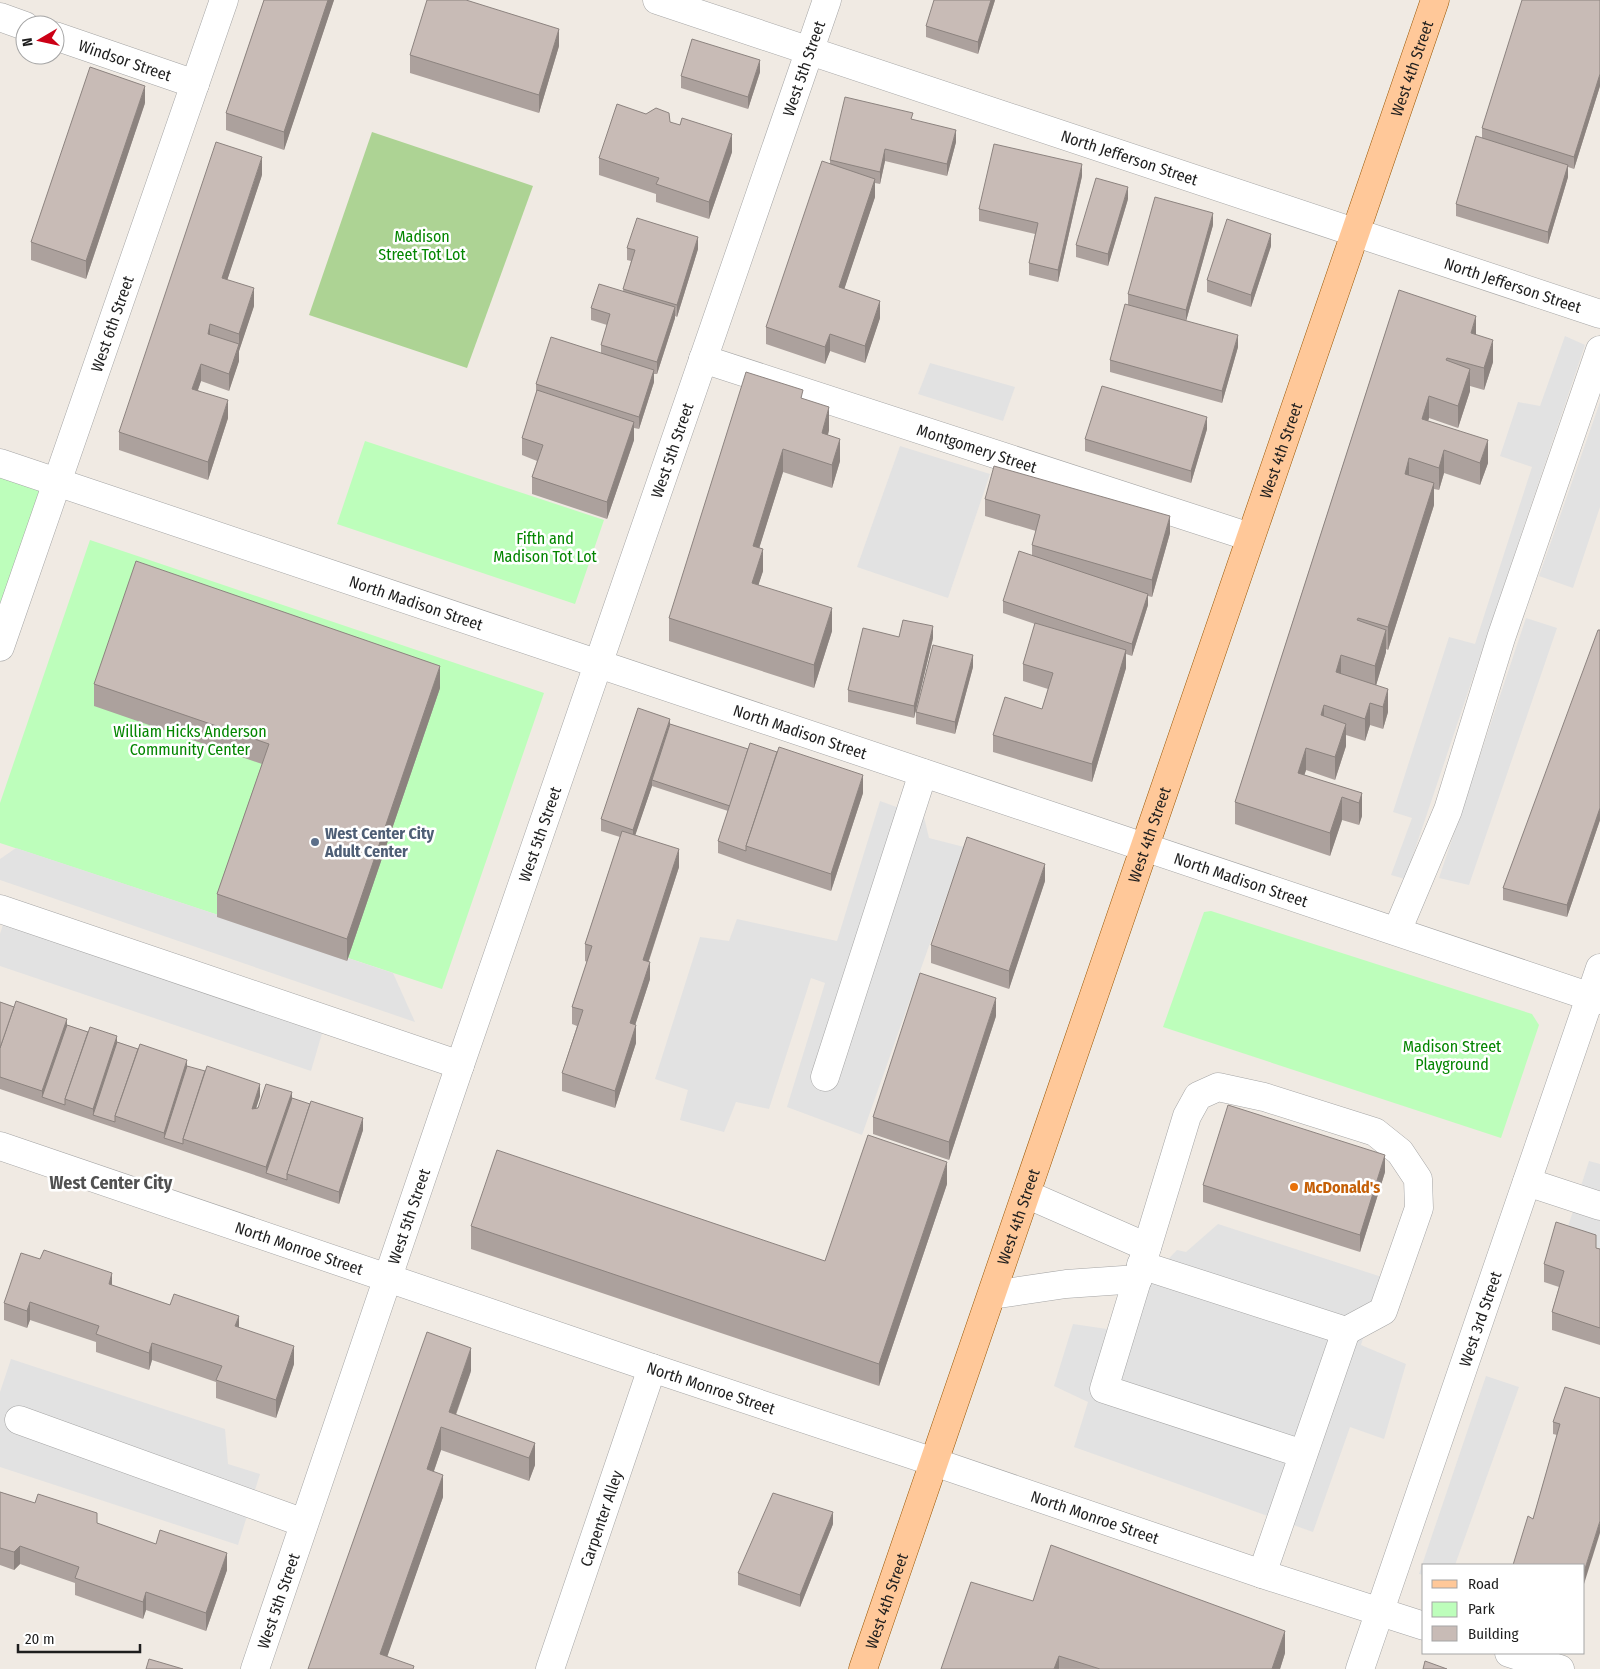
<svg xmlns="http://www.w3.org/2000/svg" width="1600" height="1669" font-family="'Fira Sans Condensed',sans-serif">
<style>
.forest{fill:#add394}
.park{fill:#bdfebb}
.parking{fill:#e2e2e2}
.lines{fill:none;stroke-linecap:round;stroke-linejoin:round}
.minor-casing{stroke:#a5a5a5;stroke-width:29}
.major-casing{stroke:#985500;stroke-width:29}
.minor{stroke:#fff;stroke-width:28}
.major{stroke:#ffc899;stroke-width:28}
.wall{fill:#aca19d}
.shaded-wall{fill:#8c837f}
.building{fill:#c8bbb6;stroke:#8c837f}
.service-dot{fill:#5c6f8a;stroke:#fff;stroke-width:2}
.food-dot{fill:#e8710a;stroke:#fff;stroke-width:2}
.labels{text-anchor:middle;stroke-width:5;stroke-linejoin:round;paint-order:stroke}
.street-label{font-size:16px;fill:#1e1e1e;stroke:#fff}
.park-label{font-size:16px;fill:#048601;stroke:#fff}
.service-label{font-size:16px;font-weight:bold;fill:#4e5e75;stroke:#fff;text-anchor:start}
.food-label{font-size:16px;font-weight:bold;fill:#c56008;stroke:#fff;text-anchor:start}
.neighbourhood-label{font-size:18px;font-weight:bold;fill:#515151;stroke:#fff}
</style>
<rect width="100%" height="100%" fill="#f0eae3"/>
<path class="forest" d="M372,132L533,186L467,368L309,315Z"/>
<g class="park">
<path d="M365,441L604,520L575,604L337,524Z"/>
<path d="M0,463L57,482L0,647Z"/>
<path d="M90,540L544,693L442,989L0,843V803Z"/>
<path d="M1211,911L1532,1014L1539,1025L1501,1138L1163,1027L1204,912Z"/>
</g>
<g class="parking">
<path d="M1565,336L1585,345L1405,879L1391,875L1412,818L1393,812L1449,637L1475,644L1532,467L1500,456L1518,402L1540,406Z"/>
<path d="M930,363L1015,387L1003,421L918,394Z"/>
<path d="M1600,402V507L1573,588L1539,576Z"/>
<path d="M900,446L990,474L948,598L857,567Z"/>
<path d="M1526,618L1557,628L1469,885L1439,878Z"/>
<path d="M880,801L924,817L929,838L964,847L862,1135L787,1107L825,983L811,978L769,1109L736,1102L724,1132L680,1120L688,1090L655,1079L700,937L729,941L737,919L837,941Z"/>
<path d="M16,848L393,973L415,1022L0,880V859Z"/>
<path d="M4,921L323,1030L311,1071L0,966V934Z"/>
<path d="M1589,1161L1600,1164V1248L1565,1236Z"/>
<path d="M1218,1224L1382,1277L1361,1345L1406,1364L1384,1439L1350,1427L1313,1532L1074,1447L1088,1402L1054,1386L1073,1324L1107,1329L1115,1326L1121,1308L1177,1250L1186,1252Z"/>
<path d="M11,1359L225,1429L228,1464L260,1474L238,1545L0,1467V1392Z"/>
<path d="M1486,1376L1519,1387L1455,1565H1424V1575L1419,1574Z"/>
</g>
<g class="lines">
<g class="minor-casing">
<g id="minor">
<path id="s1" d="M657,0L1600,314"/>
<path d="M0,17L25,26"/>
<path id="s2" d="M55,36L195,84"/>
<path id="s3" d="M703,359L1250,537"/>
<path id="s4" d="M0,463L1600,1000"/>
<path id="s5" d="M0,647L224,0"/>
<path d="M0,909L460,1065"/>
<path d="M1397,931L1448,810L1501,638L1600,350"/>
<path d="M825,1077L923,773"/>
<path id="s6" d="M0,1146L652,1368L934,1462L1262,1574L1424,1626"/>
<path d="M1527,1182L1600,1206"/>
<path d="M1026,1194L1147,1247"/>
<path d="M1141,1265L1346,1331L1262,1574"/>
<path d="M992,1295L1066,1284L1138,1279"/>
<path d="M19,1420L304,1523"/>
<path d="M1303,1454L1104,1389L1187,1116L1198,1096L1218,1087L1264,1097L1375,1132L1400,1152L1418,1179L1419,1208L1383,1311L1346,1331"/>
<path d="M1509,1653L1560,1669"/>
<path id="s7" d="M255,1669L460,1065L827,0"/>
<path id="s8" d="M550,1669L652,1368"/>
<path id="s9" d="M1360,1669L1600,968"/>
</g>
</g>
<g class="major-casing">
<g id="major">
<path id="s10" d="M863,1669L1435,0"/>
</g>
</g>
<use href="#minor" class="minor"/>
<use href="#major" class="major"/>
</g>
<g class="wall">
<path d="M264,0H334L284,150L226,130V113Z"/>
<path d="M995,0L978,54L926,37V26Z"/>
<path d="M1600,0V86L1574,169L1568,167V177L1548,244L1456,216V204L1482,138V128Z"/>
<path d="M559,46L539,113L410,73V55Z"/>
<path d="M760,72L748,109L681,88V76Z"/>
<path d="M145,103L86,279L31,260V242Z"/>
<path d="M913,120L956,142L947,176L885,161L880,184L875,183V197L844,289L880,318L865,363L830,351L825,364L766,344V327L830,164V160Z"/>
<path d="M670,122L732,152L709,219L656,202V194L599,175V158Z"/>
<path d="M262,175L227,280L254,306L239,351V361L229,391L201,381L198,390L228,418L208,480L119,450V432Z"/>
<path d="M1082,176L1058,282L1029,275V263L1035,234L979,221V209Z"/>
<path d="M1128,199L1108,266L1076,257V245Z"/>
<path d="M1213,225L1186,321L1238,347L1222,403L1110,372V360L1128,305V294Z"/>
<path d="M1271,246L1251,307L1207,292V280Z"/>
<path d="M627,248L698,249L677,317L675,316V318L657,374H654V382L639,429L634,428V440L607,519L532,494V477L537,461L522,455V438L536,394V384L601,353V345L607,325L591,320V308L623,291L631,261L627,260Z"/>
<path d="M1399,290L1476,335L1493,362L1484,390L1470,386V391L1458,428L1429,418L1428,421L1488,463L1480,485L1444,473L1439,490L1434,489V505L1388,650L1386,649V652L1376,685L1388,712L1383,729L1370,725L1365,741L1346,735V746L1335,780L1306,770L1304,775L1362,793V816L1359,825L1342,820L1330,856L1235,824V802Z"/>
<path d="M803,399L829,430L828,435L840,461L832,488L783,472L759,548L763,571L758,585L832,631L814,688L669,641V618Z"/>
<path d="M1207,429L1191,483L1085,451V439Z"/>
<path d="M985,499L1170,533L1152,597L1148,596V605L1132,656L1126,654V668L1092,782L993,752V735L1042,709L1048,689L1023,681V664L1035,624L1003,613V601L1032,556V545L1036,531L985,516Z"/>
<path d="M1600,630V820L1567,917L1503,900V888Z"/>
<path d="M899,637L933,638L914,718L848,702V690Z"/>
<path d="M973,667L955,734L916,724V712Z"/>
<path d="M94,684L440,688L347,961L217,917V894L262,764L94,706Z"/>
<path d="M670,724L863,793L831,891L746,863L718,853V841L728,811L652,786L635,835L679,867L649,961L650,979L635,1025L636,1043L615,1108L562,1091V1073L577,1026L572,1024V1007L587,962L585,961V944L620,837L601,831V819Z"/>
<path d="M1045,881L1009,989L931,963V945Z"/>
<path d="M0,1002L187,1066L260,1096L256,1108L292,1098L363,1130L339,1204L266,1179L0,1089Z"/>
<path d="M996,1016L949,1160L873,1134V1117Z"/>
<path d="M1385,1172L1360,1252L1203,1202V1185Z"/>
<path d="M947,1184L879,1386L471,1249V1226L825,1261Z"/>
<path d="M1596,1248L1600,1249V1345L1552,1330V1312L1559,1287L1544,1282V1264Z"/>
<path d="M112,1285L170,1305L239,1327L294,1364L276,1418L216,1398V1382L152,1360L149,1370L96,1352V1342L30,1320L27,1328L4,1320V1303Z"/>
<path d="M471,1371L456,1415L535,1443V1465L529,1481L441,1450L434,1471L443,1497L387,1656L414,1669H308Z"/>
<path d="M1600,1398L1584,1584V1565L1533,1519L1557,1435L1553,1434V1422Z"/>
<path d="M0,1492L97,1523L227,1570L206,1631L146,1610L143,1619L75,1595V1583L20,1564L14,1570L0,1565Z"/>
<path d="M833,1524L800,1607L738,1585V1573Z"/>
<path d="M1033,1601L1285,1653L1280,1669H941Z"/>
</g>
<g class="shaded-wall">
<path d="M328,0H334L284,150V132Z"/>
<path d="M991,0H995L978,54V42Z"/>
<path d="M559,29V46L539,113V95Z"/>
<path d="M760,60V72L748,109V97Z"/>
<path d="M1600,74V86L1574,169V157Z"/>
<path d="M145,86V103L86,279V261Z"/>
<path d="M956,130V142L947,176V164Z"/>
<path d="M732,134V152L709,219V202Z"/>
<path d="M885,149V161L880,184V172Z"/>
<path d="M262,157V175L222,296V278Z"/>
<path d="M1082,164V176L1058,282V270Z"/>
<path d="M1568,165V177L1548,244V232Z"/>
<path d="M875,179V197L839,305V287Z"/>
<path d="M1128,187V199L1108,266V254Z"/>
<path d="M1213,213V225L1186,321V310Z"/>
<path d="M1271,234V246L1251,307V295Z"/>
<path d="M698,237V249L677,317V305Z"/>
<path d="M254,288V306L239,351V361L229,391V374L239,345V334Z"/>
<path d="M880,301V318L865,363V346Z"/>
<path d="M675,307V318L657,374V362Z"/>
<path d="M1476,316V338L1471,333Z"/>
<path d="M210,324V342L208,334Z"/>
<path d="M830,334V351L825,364V347Z"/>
<path d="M1238,335V347L1222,403V391Z"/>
<path d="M1493,340V362L1484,390V368Z"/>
<path d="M201,364V381L192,406V389Z"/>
<path d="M1470,369V391L1458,428V406Z"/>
<path d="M654,370V382L639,429V417Z"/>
<path d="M1429,396V418L1422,441V419Z"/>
<path d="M228,400V418L208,480V462Z"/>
<path d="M829,407V430L822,455V433Z"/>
<path d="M1207,417V429L1191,483V471Z"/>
<path d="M634,422V440L607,519V502Z"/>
<path d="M840,439V461L832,488V465Z"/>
<path d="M1488,440V463L1480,485V463Z"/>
<path d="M783,449V472L753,568V546Z"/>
<path d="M1444,450V473L1439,490V468Z"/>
<path d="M1409,458V481L1405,474Z"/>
<path d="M1434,483V505L1388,650V627Z"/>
<path d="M1170,516V533L1152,597V580Z"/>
<path d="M763,549V571L752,605V583Z"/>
<path d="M1148,594V605L1132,656V644Z"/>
<path d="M832,608V631L814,688V665Z"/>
<path d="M933,626V638L914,718V706Z"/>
<path d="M1386,630V652L1375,689V666Z"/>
<path d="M1126,650V668L1092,782V764Z"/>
<path d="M973,655V667L955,734V722Z"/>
<path d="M1341,655V678L1336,672Z"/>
<path d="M440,666V688L347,961V939Z"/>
<path d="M1388,689V712L1383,729V707Z"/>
<path d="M1370,703V725L1365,741V719Z"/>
<path d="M1324,705V728L1321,715Z"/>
<path d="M670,719V730L652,780V786L633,842V830Z"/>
<path d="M1346,724V746L1335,780V757Z"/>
<path d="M1306,748V770L1298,795V773Z"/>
<path d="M863,775V793L831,891V874Z"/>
<path d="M1362,793V816L1359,825V803Z"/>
<path d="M1342,797V820L1330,856V833Z"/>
<path d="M1600,808V820L1567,917V905Z"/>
<path d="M679,849V867L643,978V960Z"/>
<path d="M1045,864V881L1009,989V971Z"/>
<path d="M650,962V979L630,1041V1023Z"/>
<path d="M996,998V1016L949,1160V1142Z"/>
<path d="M67,1019V1031L42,1097V1091Z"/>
<path d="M636,1025V1043L615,1108V1091Z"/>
<path d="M117,1036V1048L93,1115V1109Z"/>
<path d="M187,1060V1072L164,1138V1133Z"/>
<path d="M260,1084V1096L252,1121V1109Z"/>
<path d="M292,1092V1104L266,1173V1167Z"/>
<path d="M363,1118V1130L339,1204V1192Z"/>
<path d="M1385,1155V1172L1360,1252V1235Z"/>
<path d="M947,1162V1184L879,1386V1364Z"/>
<path d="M112,1273V1291L109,1284Z"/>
<path d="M30,1302V1320L27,1328V1311Z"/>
<path d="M239,1316V1334L235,1326Z"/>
<path d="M152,1343V1360L149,1370V1353Z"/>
<path d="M294,1346V1364L276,1418V1400Z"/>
<path d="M471,1348V1371L450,1430L449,1412Z"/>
<path d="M441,1427V1450L427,1491V1469Z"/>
<path d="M535,1443V1465L529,1481V1458Z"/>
<path d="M443,1475V1497L383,1669L380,1654Z"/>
<path d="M833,1512V1524L800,1607V1595Z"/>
<path d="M1600,1521V1533L1584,1584V1572Z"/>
<path d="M20,1546V1564L14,1570V1552Z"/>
<path d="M227,1553V1570L206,1631V1613Z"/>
<path d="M146,1592V1610L143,1619V1602Z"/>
<path d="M1285,1631V1653L1280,1669H1272Z"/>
<path d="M1059,1656V1669H1054Z"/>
</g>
<g class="building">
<path d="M264,0H328L284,132L226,113Z"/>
<path d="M427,0H466L559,29L539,95L410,55Z"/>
<path d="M934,0H991L978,42L926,26Z"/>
<path d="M1522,0H1600V74L1574,157L1482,128Z"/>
<path d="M692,39L760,60L748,97L681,76Z"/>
<path d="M90,67L145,86L86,261L31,242Z"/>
<path d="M845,97L913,113L911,119L956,130L947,164L885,149L880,172L830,160Z"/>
<path d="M617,104L646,114L656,108L669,113L670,122L680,125L682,118L732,134L709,202L656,184L659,178L599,158Z"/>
<path d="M1476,136L1568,165L1548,232L1456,204Z"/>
<path d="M216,142L262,157L222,278L254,288L239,334L210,324L208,334L239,344L229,374L201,364L192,389L228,400L208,462L119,432Z"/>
<path d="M994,144L1082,164L1058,270L1029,263L1038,223L979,209Z"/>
<path d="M822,161L875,179L839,287L880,301L865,346L830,334L825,347L766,327Z"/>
<path d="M1096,178L1128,187L1108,254L1076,245Z"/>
<path d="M1155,197L1213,213L1186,310L1128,294Z"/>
<path d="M637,218L698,237L677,305L623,289L635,250L627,248Z"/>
<path d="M1227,219L1271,234L1251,295L1207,280Z"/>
<path d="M599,284L675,307L657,362L601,345L610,314L591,308Z"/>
<path d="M1399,290L1476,316L1471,333L1493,340L1484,368L1447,358L1446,360L1470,369L1458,406L1429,396L1422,419L1488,440L1480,463L1444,450L1439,468L1409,458L1405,474L1434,483L1388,627L1358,618L1357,620L1386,630L1375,666L1341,655L1336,672L1388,689L1383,707L1370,703L1365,719L1324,705L1321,715L1346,724L1335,757L1306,748L1298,773L1362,793L1359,803L1342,797L1330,833L1235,802Z"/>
<path d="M1125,304L1238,335L1222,391L1110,360Z"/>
<path d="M551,337L654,370L639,417L536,384Z"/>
<path d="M746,372L803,390L801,398L829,407L822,433L840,439L832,465L783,449L753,546L763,549L752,583L832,608L814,665L669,618Z"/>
<path d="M1102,386L1207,417L1191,471L1085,439Z"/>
<path d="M537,390L634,422L607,502L532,477L543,445L522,438Z"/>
<path d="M994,466L1170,516L1152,580L1032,545L1040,515L985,499Z"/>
<path d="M1019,551L1148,594L1132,644L1003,601Z"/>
<path d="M136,561L440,666L347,939L217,894L269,744L94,684Z"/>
<path d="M903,620L933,626L914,706L848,690L863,628L899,637Z"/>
<path d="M1035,623L1126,650L1092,764L993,735L1005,697L1042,709L1053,673L1023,664Z"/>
<path d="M1598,630H1600V808L1567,905L1503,888Z"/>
<path d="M933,645L973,655L955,722L916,712Z"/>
<path d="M638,708L670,719L633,830L601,819Z"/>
<path d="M670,724L748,749L730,806L652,780Z"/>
<path d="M750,743L777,752L746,846V851L718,841Z"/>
<path d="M779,747L863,775L831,874L746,846Z"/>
<path d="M622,831L679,849L643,960L650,962L630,1023L636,1025L615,1091L562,1073L583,1010L572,1007L592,946L585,944Z"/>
<path d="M967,837L1045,864L1009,971L931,945Z"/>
<path d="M920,973L996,998L949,1142L873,1117Z"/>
<path d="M16,1001L67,1019L42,1091L0,1077V1048Z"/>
<path d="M0,1002L14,1007L0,1048Z"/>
<path d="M67,1025L88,1032L65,1099V1105L42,1097Z"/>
<path d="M90,1027L117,1036L93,1109L65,1099Z"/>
<path d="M117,1042L138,1049L115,1116V1122L93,1115Z"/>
<path d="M140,1044L187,1060L164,1133L115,1116Z"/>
<path d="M187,1066L205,1071L183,1139V1144L164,1138Z"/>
<path d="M207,1066L260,1084L252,1109L258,1108L266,1084L292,1092L266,1167L183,1139Z"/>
<path d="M292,1098L310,1104L287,1174V1180L266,1173Z"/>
<path d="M311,1101L363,1118L339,1192L287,1174Z"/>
<path d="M1228,1105L1385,1155L1360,1235L1203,1185Z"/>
<path d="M868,1135L947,1162L879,1364L471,1226L497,1150L825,1261Z"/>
<path d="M1556,1222L1596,1235V1248L1600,1249V1328L1552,1312L1564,1271L1544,1264Z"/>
<path d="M44,1250L112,1273L109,1284L170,1305L174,1294L239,1316L235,1326L294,1346L276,1400L216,1380L222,1366L152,1343L149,1353L96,1334L99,1326L30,1302L27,1311L4,1303L21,1253L40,1259Z"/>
<path d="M427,1332L471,1348L449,1412L535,1443L529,1458L441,1427L427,1469L443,1475L380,1654L414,1666L413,1669H308Z"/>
<path d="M1565,1387L1600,1398V1521L1584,1572V1565H1513L1528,1516L1533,1519L1560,1424L1553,1422Z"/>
<path d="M0,1492L35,1503L38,1494L97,1513V1523L156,1544L160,1530L227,1553L206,1613L146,1592L143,1602L75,1578L79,1567L20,1546L14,1552L0,1548Z"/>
<path d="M773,1493L833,1512L800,1595L738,1573Z"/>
<path d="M1051,1545L1285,1631L1272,1669H1100L1059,1656L1054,1669H941L971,1582L1033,1601Z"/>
<path d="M149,1659L183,1669H146Z"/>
<path d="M1425,1661L1447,1669H1423Z"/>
</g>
<circle class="service-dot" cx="315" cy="842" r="5"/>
<circle class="food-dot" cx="1294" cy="1187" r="5"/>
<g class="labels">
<g class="street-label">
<text dy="6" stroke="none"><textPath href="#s2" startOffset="74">Windsor Street</textPath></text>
<text dy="6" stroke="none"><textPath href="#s7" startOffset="1692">West 5th Street</textPath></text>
<text dy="6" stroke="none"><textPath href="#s10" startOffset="1692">West 4th Street</textPath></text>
<text dy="6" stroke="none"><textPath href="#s1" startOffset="498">North Jefferson Street</textPath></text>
<text dy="6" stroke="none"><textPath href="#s1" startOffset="902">North Jefferson Street</textPath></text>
<text dy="6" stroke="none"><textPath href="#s5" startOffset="342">West 6th Street</textPath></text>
<text dy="6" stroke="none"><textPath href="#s3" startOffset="288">Montgomery Street</textPath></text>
<text dy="6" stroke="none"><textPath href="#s7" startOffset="1288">West 5th Street</textPath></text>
<text dy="6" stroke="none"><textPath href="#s10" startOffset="1288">West 4th Street</textPath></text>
<text dy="6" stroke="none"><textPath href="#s4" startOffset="439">North Madison Street</textPath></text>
<text dy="6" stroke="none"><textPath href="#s4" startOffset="844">North Madison Street</textPath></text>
<text dy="6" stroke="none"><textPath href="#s7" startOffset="882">West 5th Street</textPath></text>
<text dy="6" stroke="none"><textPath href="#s10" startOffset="882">West 4th Street</textPath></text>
<text dy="6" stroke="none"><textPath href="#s4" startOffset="1309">North Madison Street</textPath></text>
<text dy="6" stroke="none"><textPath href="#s7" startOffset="478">West 5th Street</textPath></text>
<text dy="6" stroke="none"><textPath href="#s10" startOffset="478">West 4th Street</textPath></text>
<text dy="6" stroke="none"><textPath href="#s6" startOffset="316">North Monroe Street</textPath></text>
<text dy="6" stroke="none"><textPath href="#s9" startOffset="370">West 3rd Street</textPath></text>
<text dy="6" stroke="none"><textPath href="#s6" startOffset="751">North Monroe Street</textPath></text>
<text dy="6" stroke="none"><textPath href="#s6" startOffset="1156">North Monroe Street</textPath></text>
<text dy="6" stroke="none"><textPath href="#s8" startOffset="159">Carpenter Alley</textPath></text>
<text dy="6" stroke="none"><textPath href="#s7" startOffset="72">West 5th Street</textPath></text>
<text dy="6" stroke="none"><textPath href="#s10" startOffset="72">West 4th Street</textPath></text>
</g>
<g class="park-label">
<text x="422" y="242">Madison<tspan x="422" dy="18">Street Tot Lot</tspan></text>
<text x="545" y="544">Fifth and<tspan x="545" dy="18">Madison Tot Lot</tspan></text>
<text x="190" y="737">William Hicks Anderson<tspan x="190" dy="18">Community Center</tspan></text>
<text x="1452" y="1052">Madison Street<tspan x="1452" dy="18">Playground</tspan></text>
</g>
<g class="service-label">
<text x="325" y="839">West Center City<tspan x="325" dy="18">Adult Center</tspan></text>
</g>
<g class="food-label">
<text x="1304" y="1193">McDonald's</text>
</g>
<g class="neighbourhood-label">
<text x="111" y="1189">West Center City</text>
</g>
</g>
<rect x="1422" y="1564" width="162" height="90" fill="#ffffff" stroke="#a5a5a5"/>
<rect x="1432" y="1580" width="25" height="8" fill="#ffc899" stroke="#a5a5a5"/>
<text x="1468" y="1589" font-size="15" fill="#1e1e1e">Road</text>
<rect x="1432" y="1602" width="25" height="15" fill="#bdfebb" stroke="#a5a5a5"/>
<text x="1468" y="1614" font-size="15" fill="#1e1e1e">Park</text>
<rect x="1432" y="1626" width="25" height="15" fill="#c8bbb6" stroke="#a5a5a5"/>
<text x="1468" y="1639" font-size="15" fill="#1e1e1e">Building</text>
<g transform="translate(40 40) rotate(261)"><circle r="24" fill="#ffffff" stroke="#a5a5a5"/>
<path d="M0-4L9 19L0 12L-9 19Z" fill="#cc0016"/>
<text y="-8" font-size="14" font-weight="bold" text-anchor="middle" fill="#1e1e1e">N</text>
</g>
<path d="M18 1644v8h122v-8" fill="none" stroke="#1e1e1e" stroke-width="2.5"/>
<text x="25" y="1644" font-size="15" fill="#1e1e1e" stroke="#ffffff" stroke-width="4" paint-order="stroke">20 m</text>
</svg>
